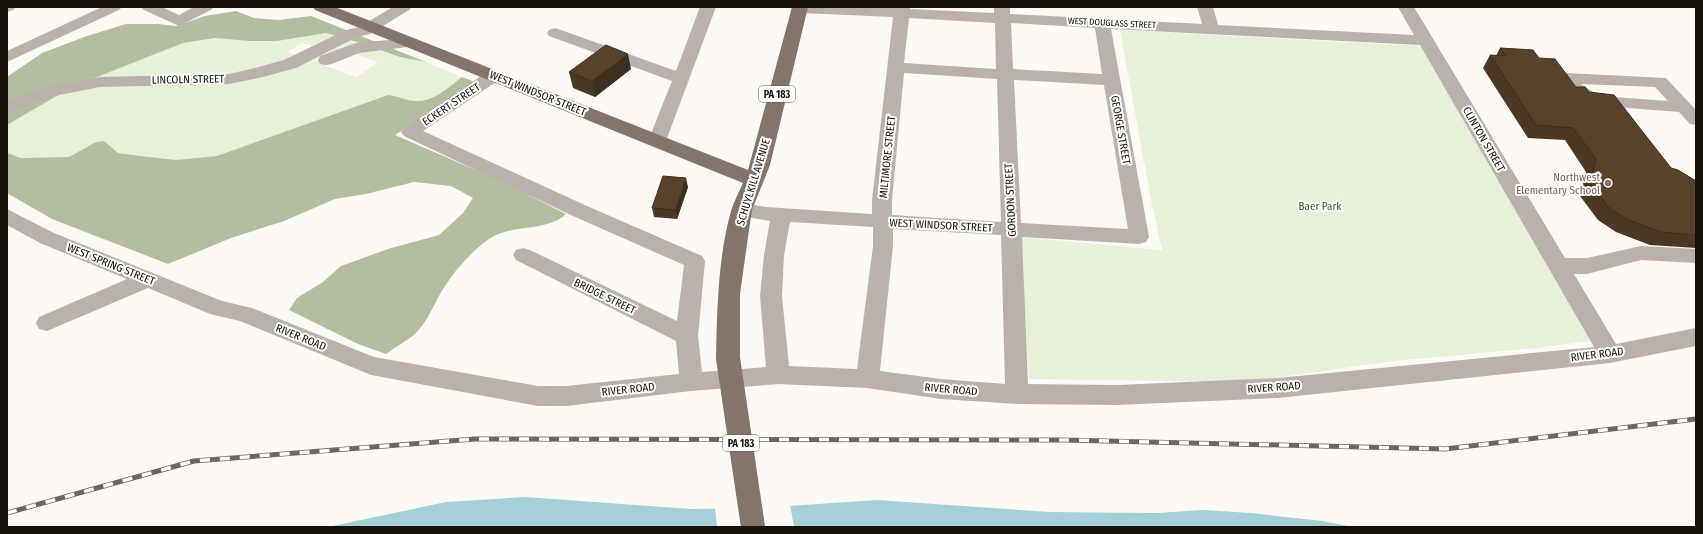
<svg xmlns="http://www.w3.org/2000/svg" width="1703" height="534" font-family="'Fira Sans Condensed',sans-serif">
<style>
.green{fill:#e7f1d5;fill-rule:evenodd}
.forest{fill:#b2be9d}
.water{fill:#a4d0d7}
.pier{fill:#fdfaf6}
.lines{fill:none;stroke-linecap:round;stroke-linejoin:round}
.minor{fill:#bbb1ac;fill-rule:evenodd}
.major{fill:#85746b;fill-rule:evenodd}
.rail-casing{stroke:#6c6761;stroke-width:5}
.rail{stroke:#fff;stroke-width:3.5;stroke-dasharray:10;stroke-linecap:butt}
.major-bridge{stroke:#85746b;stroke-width:24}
.wall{fill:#4d3825}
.shaded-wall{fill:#3e2e1e}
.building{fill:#59412b;stroke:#3e2e1e}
.education-dot{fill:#8d6e63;stroke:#fff;stroke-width:1.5}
.labels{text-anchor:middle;stroke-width:4;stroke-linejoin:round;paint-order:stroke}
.far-street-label{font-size:9px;fill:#16100a;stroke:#fff}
.shield{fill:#fff;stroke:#5c5854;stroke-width:1}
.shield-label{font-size:10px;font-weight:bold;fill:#16100a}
.street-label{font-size:11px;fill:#16100a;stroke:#fff}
.education-label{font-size:11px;fill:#785e54;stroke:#fff;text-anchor:end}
.park-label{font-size:11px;fill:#475622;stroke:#fff}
</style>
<rect width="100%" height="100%" fill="#fdfaf6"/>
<g class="green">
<path d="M1120,30L1422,46L1590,341L1538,348L1394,361L1245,382L1029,379L1024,316L1021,237L1162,250L1152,205Z"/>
<path d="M326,33L400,57L426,62L462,77C449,87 433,102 416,101C407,101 398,96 388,95L217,156L176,160L141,156L118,153L96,142L69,157L21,158L7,153V125L72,87L183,43L215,38L249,41H277ZM302,43L331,53L316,62L288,52ZM344,50L378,62L356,77L321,64Z"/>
</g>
<g class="forest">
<path d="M236,11L254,18L279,20L311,16L426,62L400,57L360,43L326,33L277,41H249L215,38L183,43L72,87L7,125V77L42,53L87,36L126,24H158L176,26L205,16Z"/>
<path d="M462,77L475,82L395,135L501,181L566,214C545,233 512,223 489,239C472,251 456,269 445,286C435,301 429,320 416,333C407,341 395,347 386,354L358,344L289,310L297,298L323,282L341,266L388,249L439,235L463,213L473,198L451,186L414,182L366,194L335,199L284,221L231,238L168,264L52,219L7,193V153L21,158L69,157L96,142L104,141L118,153L141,156L176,160L217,156L388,95C398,96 407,101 416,101C433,102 449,87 462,77Z"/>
</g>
<path class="water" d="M525,497L691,509L757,508L877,500L1049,512L1157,513L1203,510L1251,513L1322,521L1353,527H328L446,502Z"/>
<path class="pier" d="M790,504L794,527H717L715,507Z"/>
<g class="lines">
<g class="minor">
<path d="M7,7H16L13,10L8,12Z"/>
<path d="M102,7H122L119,10L7,62V51Z"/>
<path d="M141,7H162L179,15L194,7H214L211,10L179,26L144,10Z"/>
<path d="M393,7H412L409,10L370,34L357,37L296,68L263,77L229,84L100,87L54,96L7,113V102L44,88L100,77L229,74L255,68L284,60L346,30L359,27Z"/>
<path d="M700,7H716L666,141L663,145L657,147L651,145L648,141L672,81L549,36L547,33L549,30L555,28L561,30L676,71Z"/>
<path d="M793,7H910V9L994,13V7H1010V14L1202,24L1197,7H1213L1218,25L1414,35L1398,7H1414L1565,258H1587L1641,246L1696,249V263L1641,260L1587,274H1574L1616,344L1696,328V346L1610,363L1278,398L1117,405L1017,404L941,399L867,388L778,384L691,391L566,406H538L371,375L240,321L210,314L148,288L47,331L39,329L36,323L39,317L127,279L40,243L7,225V209L54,233L222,301L252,308L374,357L538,386H566L679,374L676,341L516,260L513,255L516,250L523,248L530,250L677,321L684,265L573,216L404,136L401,132L404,128L487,72L493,71L499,72L501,76L499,80L423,131L587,206L702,256L705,261L698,336L702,372L766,367L760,296L764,255L770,221L735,215L732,210L735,205L742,203L766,207L872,214V200L893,17L800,13L795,11ZM909,18L995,23L996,69L904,63ZM1011,23L1095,28L1102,74L1013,69ZM1111,29L1420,45L1594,347L1278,378L1117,385L1028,384L1022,237L1139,244L1146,242L1149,237ZM904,73L997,79L1001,222L892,215V200ZM1014,80L1104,85L1128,229L1021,223ZM790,222L873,227V246L857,369L789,366L782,296L784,255ZM893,229L1001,235L1005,384L941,379L880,371L893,246Z"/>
<path d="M410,38L416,40L418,43L416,46L359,53L332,64L326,65L320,64L318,60L320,56L356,43Z"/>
<path d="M1566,73L1666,78L1696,110V125L1690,124L1679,112L1590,105L1571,94L1558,78L1560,74ZM1581,84L1655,87L1668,101L1600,96Z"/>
</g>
<path class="major" d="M313,7H335L748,170L792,7H808L770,165L752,210L750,223L740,294V358L737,365L728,367L719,365L716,358C717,311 718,257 731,211C734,201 739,192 743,183L315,10Z"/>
<g class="rail-casing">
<path id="rail" d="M7,513L194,461L475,439L1064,440L1445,449L1696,419"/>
</g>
<use href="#rail" class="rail"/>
<path class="major-bridge" d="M728,358L753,527"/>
</g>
<g class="wall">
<path d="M1500,48L1539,58L1576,87L1589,92L1671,168L1696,181V248L1650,245L1616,232L1598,220L1580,196L1586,172L1565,140L1528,138L1483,68L1490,55L1496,56Z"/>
<path d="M631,69L595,97L573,88L569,72Z"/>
<path d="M688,187L677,219L654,217L652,208Z"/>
</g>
<g class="shaded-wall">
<path d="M628,54L631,69L595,97L592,81Z"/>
<path d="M686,178L688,187L677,219L676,210Z"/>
</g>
<g class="building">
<path d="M606,45L628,54L592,81L569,72Z"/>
<path d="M1500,48L1533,50L1539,58L1555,59L1576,87H1585L1589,92L1614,95L1671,168L1678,170L1696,181V235L1661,232L1626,219L1608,207L1590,183L1596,159L1573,128L1536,125L1490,55L1506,56Z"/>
<path d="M663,176L686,178L676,210L652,208Z"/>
</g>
<circle class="education-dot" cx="1608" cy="183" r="4"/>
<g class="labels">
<g class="far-street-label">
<text transform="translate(1112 23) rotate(3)" y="3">WEST DOUGLASS STREET</text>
</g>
<g class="shield">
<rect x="759" y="86" width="36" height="16" rx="3"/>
<rect x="723" y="435" width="36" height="16" rx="3"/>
</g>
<g class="shield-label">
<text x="777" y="98">PA 183</text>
<text x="741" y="447">PA 183</text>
</g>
<g class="street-label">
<text transform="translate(188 79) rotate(-1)" y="4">LINCOLN STREET</text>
<text transform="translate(538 93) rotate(22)" y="4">WEST WINDSOR STREET</text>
<text transform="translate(451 104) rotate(-34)" y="4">ECKERT STREET</text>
<text transform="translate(1121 130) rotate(80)" y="4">GEORGE STREET</text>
<text transform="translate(1484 139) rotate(60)" y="4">CLINTON STREET</text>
<text transform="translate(887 157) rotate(-84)" y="4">MILTIMORE STREET</text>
<text transform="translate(753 182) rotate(-73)" y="4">SCHUYLKILL AVENUE</text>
<text transform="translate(1010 200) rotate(-93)" y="4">GORDON STREET</text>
<text transform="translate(941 225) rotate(3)" y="4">WEST WINDSOR STREET</text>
<text transform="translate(111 264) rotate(22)" y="4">WEST SPRING STREET</text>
<text transform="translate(605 296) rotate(26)" y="4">BRIDGE STREET</text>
<text transform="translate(301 337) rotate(22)" y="4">RIVER ROAD</text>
<text transform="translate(1597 354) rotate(-7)" y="4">RIVER ROAD</text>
<text transform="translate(1274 387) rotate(-4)" y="4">RIVER ROAD</text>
<text transform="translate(628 389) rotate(-6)" y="4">RIVER ROAD</text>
<text transform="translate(951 389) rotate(5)" y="4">RIVER ROAD</text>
</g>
<g class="education-label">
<text x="1600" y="181">Northwest<tspan x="1600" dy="13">Elementary School</tspan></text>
</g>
<g class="park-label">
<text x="1320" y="210">Baer Park</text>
</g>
</g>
<rect width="1703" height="534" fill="none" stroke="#16100a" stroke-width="16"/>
</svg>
